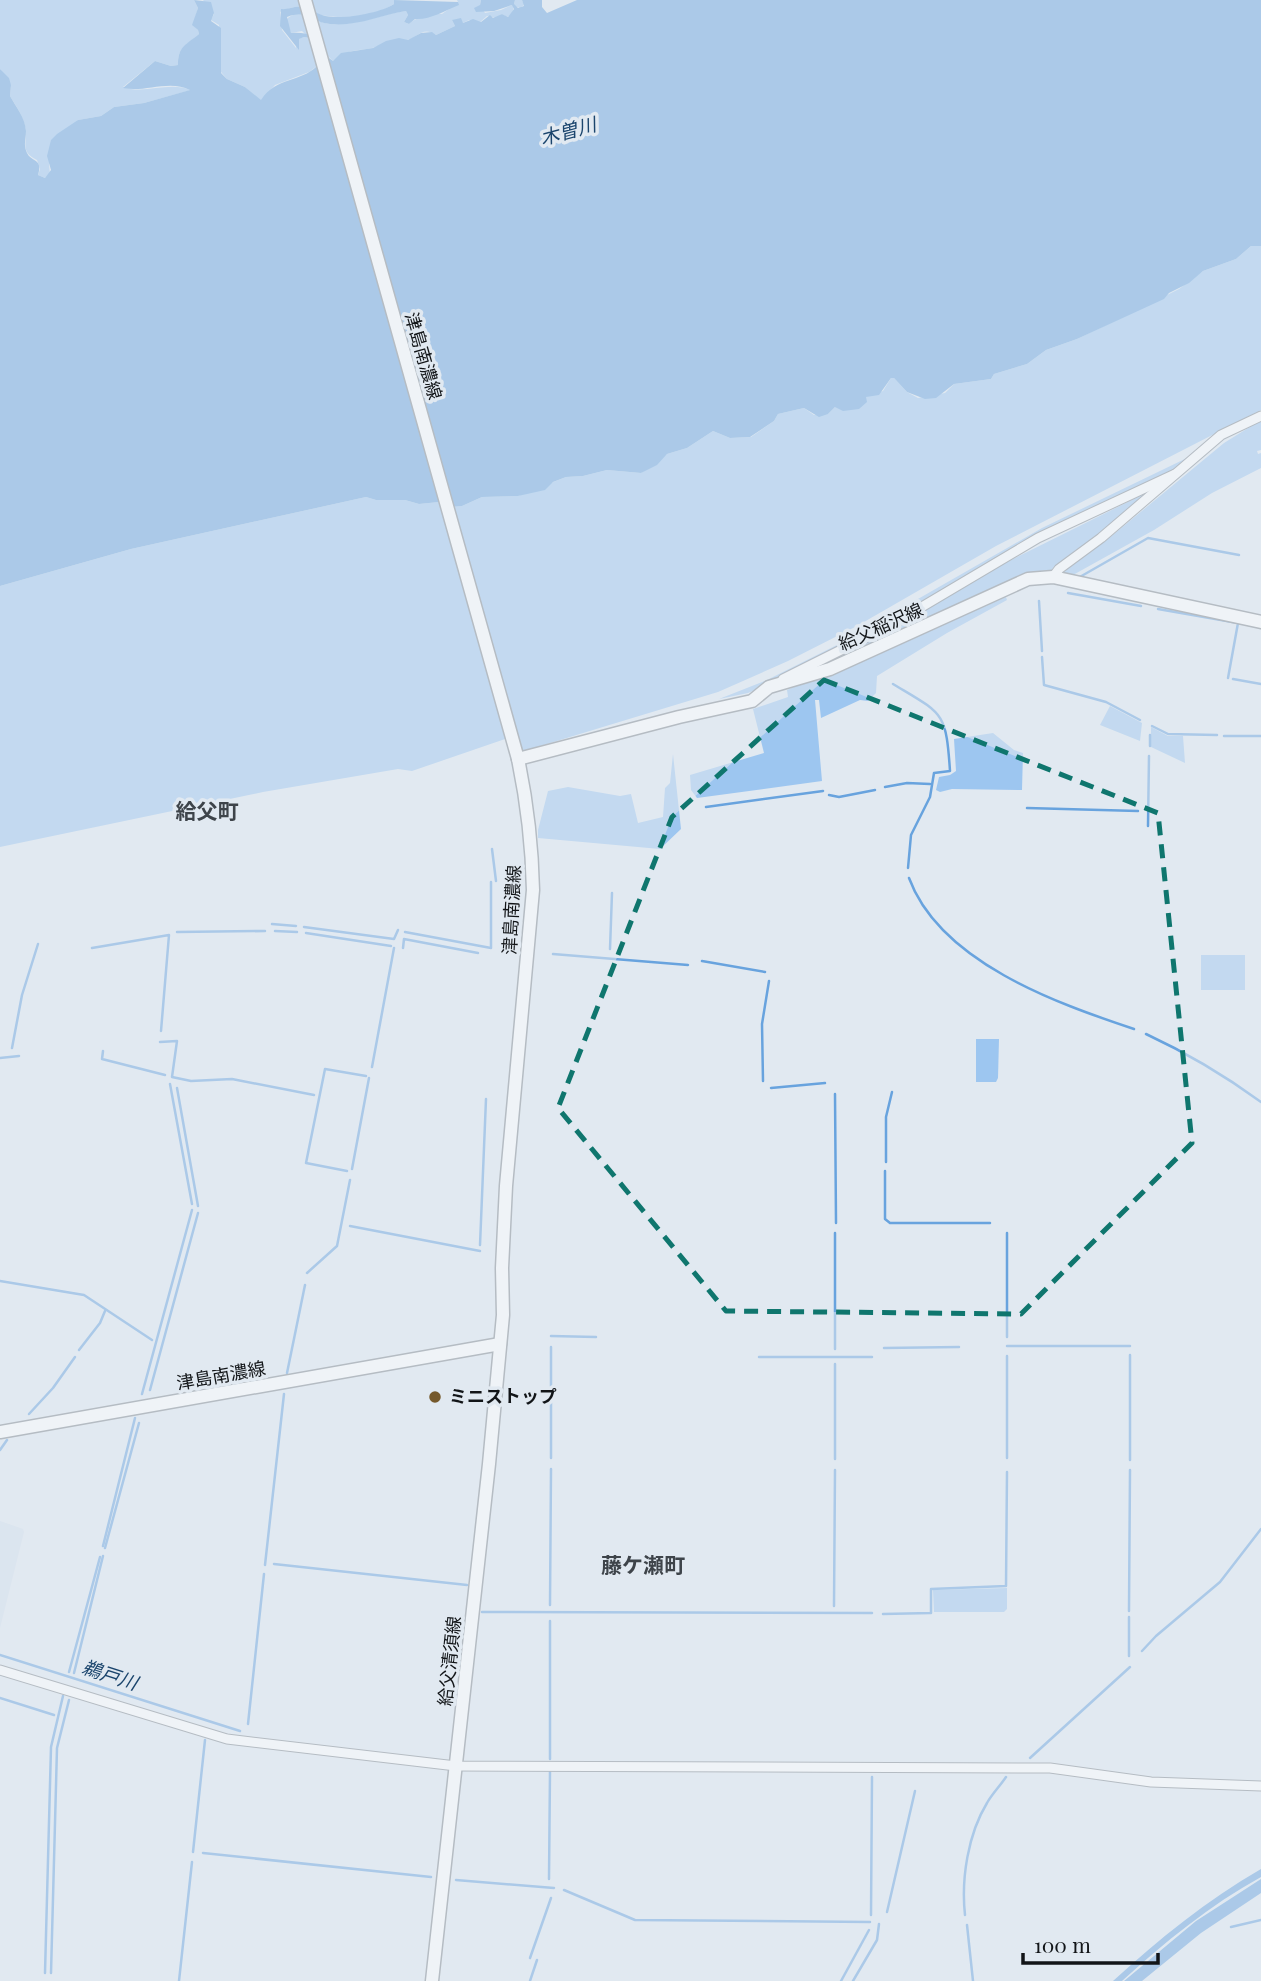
<svg xmlns="http://www.w3.org/2000/svg" width="1261" height="1981" font-family="'Playfair Display','Noto Sans JP',serif">
<style>
.built{fill:#d2dfed}
.green{fill:#9dc6f0}
.water{fill:#68a3de}
.lines{fill:none;stroke-linecap:round;stroke-linejoin:round}
.stream{stroke:#68a3de;stroke-width:2.5}
.minor-casing{stroke:#7f868d;stroke-width:11}
.major-casing{stroke:#7f868d;stroke-width:15}
.minor{stroke:#fff;stroke-width:9}
.major{stroke:#fff;stroke-width:12}
.marked{fill:none;stroke:#0f766e;stroke-width:5;stroke-dasharray:14 9;stroke-linejoin:round}
.poi-dot{fill:#75592c;stroke:#e1e9f1;stroke-width:2.5}
.labels{text-anchor:middle;stroke-width:7;stroke-linejoin:round;paint-order:stroke}
.street-label{font-size:18px;fill:#121518;stroke:#e1e9f1}
.poi-label{font-size:18px;font-weight:bold;fill:#121518;stroke:#e1e9f1;text-anchor:start}
.water-label{font-size:19px;font-style:italic;fill:#1b456d;stroke:#e1e9f1}
.quarter-label{font-size:21px;font-weight:bold;fill:#3e444a;stroke:#e1e9f1}
</style>
<rect width="100%" height="100%" fill="#e1e9f1"/>
<path class="built" d="M0,1521L23,1529L24,1532L0,1628Z"/>
<g class="green">
<path d="M0,0H194L198,8L193,25L198,30L199,34C186,46 178,46 178,65L171,66L155,61L123,87C145,95 168,81 191,90L144,103L114,107L101,116L78,120L49,164L50,174L45,178L38,175L40,169L37,160C18,151 29,141 25,126C22,114 16,106 10,96L11,85L0,69Z"/>
<path d="M203,0H394V4C378,15 347,19 328,16C306,14 306,0 280,12L282,30L296,48L298,39L304,37L310,38L317,66L309,72L275,85L261,101L245,87L227,79L221,72L219,25L211,20L214,14Z"/>
<path d="M457,0H481L480,5L485,13L501,10L514,4L515,0H522L524,5L520,8L514,6L512,14L507,17L502,14L496,18L487,16L479,23L469,20L463,23L452,20L455,26L436,35C422,25 417,39 407,40C389,40 391,41 375,47C368,50 360,49 353,51C346,52 339,57 333,61L302,31L291,33L286,20C299,5 316,24 331,24C357,26 381,14 406,11L408,15L404,22L409,24C416,17 431,13 442,14L458,2Z"/>
<path d="M1251,246H1261V410L996,546L857,626L788,661L718,692L514,754L508,738L412,771L398,769L263,792L0,847V586L131,549L366,497L376,500H405L419,504L439,502L452,507L462,506L482,497L518,496L566,477L583,476L607,470L641,473L667,454L687,448L713,431L730,438L751,437L774,421L778,414L804,408L814,415L828,414L835,407L883,391L891,378H894L907,392L918,398L945,393L954,384L991,379L994,374L1027,364L1046,350L1077,339L1123,317L1179,289L1203,271L1236,259Z"/>
<path d="M1261,420V450L1257,451L1258,454L1261,453V468L1212,493L1154,530L1073,575L1061,576L1065,571L1108,539L1224,443Z"/>
<path d="M1191,456L1175,470L999,556L889,621L771,683L748,693L719,699L767,680L841,643L1042,528Z"/>
<path d="M1150,491L1096,537L1056,565L1045,577L796,678L836,659L1007,562Z"/>
<path d="M1006,597L1007,600L947,633L877,676L876,693L868,701L860,700L821,718L819,700H815L822,781L697,798L691,790L690,775L764,753L753,709L788,697L787,690Z"/>
<path d="M1110,706L1142,723L1140,741L1100,725Z"/>
<path d="M1151,727L1168,736H1183L1185,763L1151,747Z"/>
<path d="M993,733L1014,750L1023,753L1022,790L952,789L940,792L936,790L939,777L950,775L956,771L954,739Z"/>
<path d="M673,754L681,829L660,849L538,838V830L548,791L568,787L620,796L631,794L638,823L663,817L665,788L670,783Z"/>
<rect x="1201" y="955" width="44" height="35"/>
<path d="M976,1039H999L998,1078L996,1082H976Z"/>
<path d="M1007,1588V1609L1004,1612H934L933,1590Z"/>
</g>
<g class="water">
<path d="M194,0L211,2L214,13L211,21L221,28V73L227,79L245,87L261,100C277,76 300,83 317,66L310,38L304,37L299,39V50L280,26L281,9C287,10 294,6 302,7C310,7 315,13 322,15C338,21 381,13 394,4V0L458,2L459,5C444,11 430,20 415,19L409,24L404,22L408,15L406,11C381,15 356,27 330,24C313,23 307,9 287,17L291,33C324,31 311,46 333,61L341,53L373,48L386,41L399,38L408,40L421,33L432,32L436,35L455,26L452,20L461,18L463,23L473,19L481,22L490,15L493,18L502,14L508,17L514,9L512,5L494,11L476,12L474,8L480,5L481,0H515L514,4L518,8L524,6L522,0H542V7L547,13L577,0H1261V246H1251L1236,259L1203,271L1189,283L1169,293L1164,299L1077,339L1046,350L1027,364L994,374L991,379L954,384L936,398L925,399L907,392L894,378H891L879,395L866,397L867,402L859,409L843,411L835,407L828,414L819,417L804,408L778,414L774,421L750,437L730,438L713,431L687,448L667,454L657,465L641,473L607,470L583,476L566,477L553,482L545,490L518,496L482,497L462,506L452,507L439,502L419,504L405,500H376L366,497L131,549L0,586V69L9,78L11,85L10,96C16,107 25,117 26,131C26,140 23,144 27,153C32,163 43,158 38,175L45,178L51,170L47,156L51,140L57,134L78,120L101,116L114,107L144,103L190,90C169,79 144,93 123,88L155,61L171,66L178,65C178,46 186,45 199,34L198,30L192,25L198,8Z"/>
<path d="M1261,1869V1877C1210,1905 1165,1942 1122,1981H1113C1159,1939 1207,1900 1261,1869Z"/>
<path d="M1261,1879V1893L1201,1933L1142,1981H1124L1196,1921Z"/>
</g>
<g class="lines">
<g class="stream">
<path d="M1078,578L1148,538L1239,555"/>
<path d="M1068,593L1141,606"/>
<path d="M1039,601L1042,651"/>
<path d="M1158,609L1238,623L1228,678"/>
<path d="M1042,657L1044,685L1106,702L1140,720"/>
<path d="M1233,679L1261,684"/>
<path d="M893,684C943,714 946,711 950,771L934,773L930,797L911,835L908,868"/>
<path d="M1152,726L1168,734L1217,735"/>
<path d="M1224,736H1261"/>
<path d="M1150,746V735"/>
<path d="M885,787L907,783L930,784"/>
<path d="M829,795L839,797L875,790"/>
<path d="M706,807L823,791"/>
<path d="M1027,808L1138,811"/>
<path d="M1148,826L1149,756"/>
<path d="M492,849L496,881"/>
<path d="M909,878C940,962 1056,1003 1134,1029"/>
<path d="M272,924L296,926"/>
<path d="M304,927L394,939L398,930"/>
<path d="M275,931L297,932"/>
<path d="M177,932L265,931"/>
<path d="M405,932L491,948V882"/>
<path d="M306,933L391,946"/>
<path d="M92,948L169,935L161,1031"/>
<path d="M403,948L404,939L478,953"/>
<path d="M610,949L612,893"/>
<path d="M553,954L688,965"/>
<path d="M702,961L765,972"/>
<path d="M1146,1034C1187,1053 1224,1075 1261,1102"/>
<path d="M160,1042L177,1041L172,1077L191,1081L232,1079L314,1095"/>
<path d="M12,1048L22,995L38,944"/>
<path d="M103,1051L102,1059L165,1075"/>
<path d="M0,1058L19,1056"/>
<path d="M372,1067L394,948"/>
<path d="M763,1081L762,1024L769,981"/>
<path d="M170,1084L192,1204"/>
<path d="M177,1088L198,1206"/>
<path d="M771,1088L825,1083"/>
<path d="M835,1094L836,1223"/>
<path d="M886,1162V1117L892,1092"/>
<path d="M352,1169L369,1078"/>
<path d="M347,1171L306,1163L325,1069L366,1076"/>
<path d="M885,1171V1219L890,1223H990"/>
<path d="M350,1226L480,1251"/>
<path d="M1007,1233V1337"/>
<path d="M480,1245L486,1099"/>
<path d="M307,1273L337,1246L350,1180"/>
<path d="M0,1281L84,1295L152,1340"/>
<path d="M551,1336L596,1337"/>
<path d="M1007,1346H1130"/>
<path d="M884,1348L959,1347"/>
<path d="M835,1349V1233"/>
<path d="M79,1350L100,1323L105,1311"/>
<path d="M759,1357H872"/>
<path d="M287,1373L305,1285"/>
<path d="M150,1390L198,1213"/>
<path d="M142,1394L192,1210"/>
<path d="M29,1414L53,1388L75,1357"/>
<path d="M0,1450L7,1440"/>
<path d="M551,1458V1347"/>
<path d="M1007,1458V1356"/>
<path d="M835,1459V1364"/>
<path d="M1130,1460V1355"/>
<path d="M103,1546L135,1418"/>
<path d="M105,1548L139,1423"/>
<path d="M274,1564L467,1585"/>
<path d="M265,1565L284,1394"/>
<path d="M550,1605L551,1469"/>
<path d="M834,1606L835,1470"/>
<path d="M1129,1611L1130,1470"/>
<path d="M482,1612L872,1613"/>
<path d="M883,1614L931,1613V1589L1006,1586L1007,1472"/>
<path d="M1142,1651L1156,1636L1220,1582L1261,1529"/>
<path d="M0,1655L240,1731"/>
<path d="M1129,1656V1617"/>
<path d="M69,1672L100,1557"/>
<path d="M74,1673L103,1556"/>
<path d="M0,1698L54,1715"/>
<path d="M248,1724L264,1574"/>
<path d="M1030,1758L1130,1667"/>
<path d="M550,1759V1621"/>
<path d="M193,1852L205,1740"/>
<path d="M203,1853L431,1877"/>
<path d="M549,1879L550,1771"/>
<path d="M456,1880L554,1888"/>
<path d="M564,1890L635,1920L870,1922"/>
<path d="M887,1912L915,1791"/>
<path d="M871,1915L872,1777"/>
<path d="M965,1915C961,1879 968,1834 987,1803C992,1794 1000,1786 1006,1777"/>
<path d="M967,1925L973,1981"/>
<path d="M1231,1927L1261,1920"/>
<path d="M530,1958L551,1898"/>
<path d="M45,1973L51,1747L63,1696"/>
<path d="M51,1973L57,1748L69,1700"/>
<path d="M179,1981L192,1862"/>
<path d="M530,1981L537,1960"/>
<path d="M841,1981L869,1930"/>
<path d="M853,1981L877,1940L879,1924"/>
</g>
<g class="minor-casing">
<g id="minor">
<path d="M1053,577L1059,569L1101,538L1221,435L1261,416"/>
<path d="M783,679L893,624L1038,538L1175,474"/>
<path d="M0,1670L227,1739L456,1766L1050,1768L1151,1782L1261,1786"/>
</g>
</g>
<g class="major-casing">
<g id="major">
<path d="M305,0L518,759C527,802 532,845 533,890L506,1186L502,1268L503,1315L489,1464L432,1981"/>
<path d="M518,759L679,717L752,701L769,687L830,669L1028,579L1053,577L1261,622"/>
<path d="M0,1432L500,1344"/>
</g>
</g>
<use href="#minor" class="minor"/>
<use href="#major" class="major"/>
</g>
<path d="M0 0H1261V1981H0ZM824,680L1158,813L1192,1143L1021,1314L726,1311L558,1108L672,817Z" fill="#e1e9f1" fill-opacity=".55" fill-rule="evenodd"/>
<path class="marked" d="M824,680L1158,813L1192,1143L1021,1314L726,1311L558,1108L672,817Z"/>
<circle class="poi-dot" cx="435" cy="1397" r="7"/>
<g class="labels">
<g class="street-label">
<text transform="translate(423 356) rotate(74)" y="6">津島南濃線</text>
<text transform="translate(881 627) rotate(-24)" y="6">給父稲沢線</text>
<text transform="translate(512 910) rotate(-87)" y="6">津島南濃線</text>
<text transform="translate(221 1376) rotate(-10)" y="6">津島南濃線</text>
<text transform="translate(450 1661) rotate(-84)" y="6">給父清須線</text>
</g>
<g class="poi-label">
<text x="449" y="1403">ミニストップ</text>
</g>
<g class="water-label">
<text transform="translate(568 131) rotate(-15)" y="7">木曽川</text>
<text transform="translate(110 1675) rotate(18)" y="7">鵜戸川</text>
</g>
<g class="quarter-label">
<text x="207" y="819">給父町</text>
<text x="643" y="1573">藤ケ瀬町</text>
</g>
</g>
<path d="M1023 1953v10h135v-10" fill="none" stroke="#121518" stroke-width="3.5"/>
<text x="1034" y="1953" font-size="21" fill="#121518" stroke="#e1e9f1" stroke-width="5" paint-order="stroke">100 m</text>
</svg>
